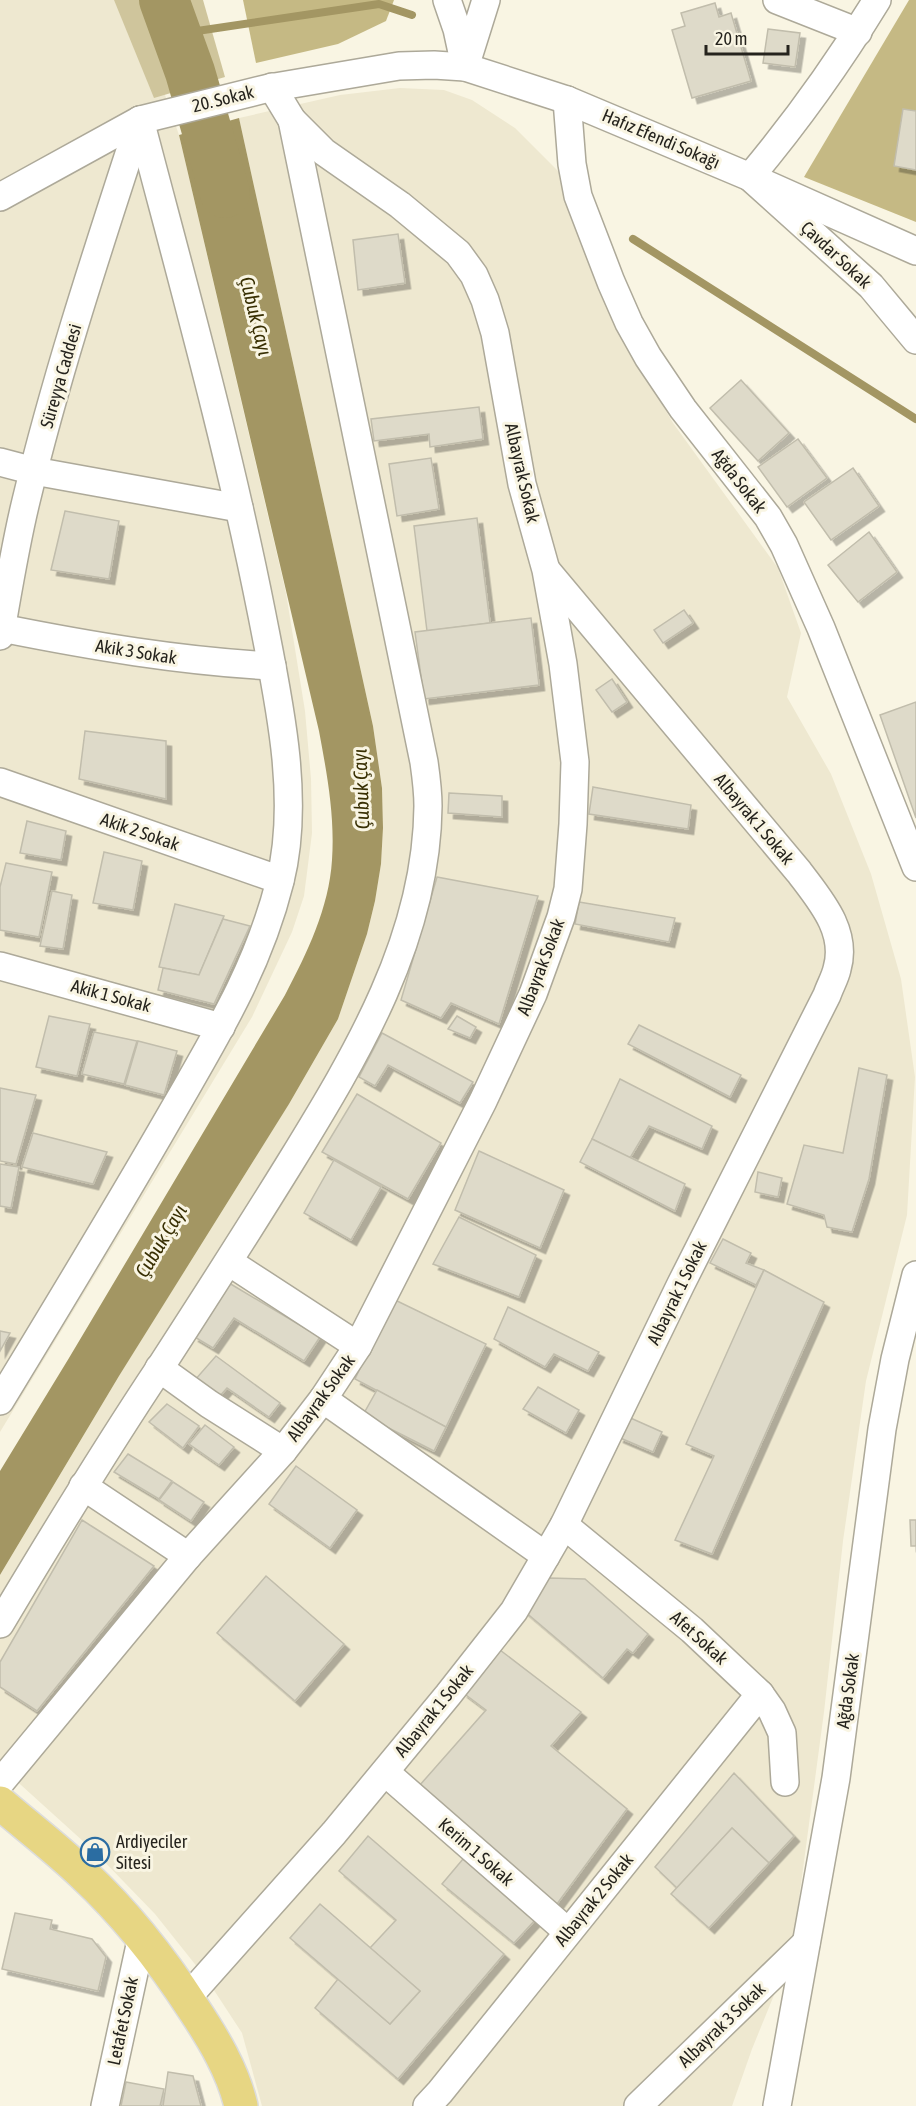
<svg xmlns="http://www.w3.org/2000/svg" width="916" height="2106" font-family="'Asap Condensed',sans-serif">
<style>
.built{fill:#eee8d0}
.green{fill:#cfc59c}
.forest{fill:#c5b984}
.water{fill:#a39663}
.lines{fill:none;stroke-linecap:round;stroke-linejoin:round}
.stream{stroke:#a39663;stroke-width:8}
.river{stroke:#a39663;stroke-width:50}
.building{fill:#dedac9;stroke:#c1bdac;stroke-width:1.5;filter:url(#shadow)}
.minor-casing{stroke:#ada999;stroke-width:30}
.major-casing{stroke:#dcdcdb;stroke-width:36}
.minor{stroke:#fff;stroke-width:27}
.major{stroke:#e7d683;stroke-width:33}
.labels{text-anchor:middle;stroke-width:6;stroke-linejoin:round;paint-order:stroke}
.street-label{font-size:18px;fill:#25231d;stroke:#f9f5e3}
.poi-label{font-size:18px;fill:#25231d;stroke:#f9f5e3;text-anchor:start}
.water-label{font-size:20px;font-style:italic;fill:#382f03;stroke:#f9f5e3}
</style>
<defs>
<filter id="shadow"><feDropShadow dx="5.5" dy="5.5" stdDeviation="0" flood-color="#0004"/></filter>
</defs>
<rect width="100%" height="100%" fill="#f9f5e3"/>
<g class="built">
<path d="M0,0H129L139,21L179,135L286,593L305,711L311,779L312,833L304,896L292,932L252,1017L0,1432Z"/>
<path d="M400,88L444,90L472,100L515,128L561,174L633,354L673,423L778,568L801,633L787,697L831,774L871,874L901,979L915,1077L907,1215L866,1381L843,1541L824,1712L792,1951L752,2049L732,2106H262L242,2033L206,1978L155,1914L95,1852L0,1766V1575L119,1376L289,1104L338,1019L367,934L375,901L381,864L383,828L382,788L373,726L239,118L340,95Z"/>
</g>
<path class="green" d="M114,0H203L225,77L154,98Z"/>
<g class="forest">
<path d="M243,0H394L386,21L338,44L256,63Z"/>
<path d="M909,0H916V222L804,177Z"/>
</g>
<path class="water" d="M239,118L373,726L382,788L383,828L381,864L375,901L367,934L338,1019L289,1104L119,1376L0,1575V1471L69,1358L285,995C307,953 329,908 332,860C335,816 327,774 319,731L179,135Z"/>
<g class="lines">
<g class="stream">
<path d="M177,34L379,4L412,15"/>
<path d="M633,239L916,419"/>
</g>
<path class="river" d="M164,0L190,72L225,193"/>
</g>
<g class="building">
<path d="M715,3L719,17L731,13L751,81L692,98L672,30L685,26L681,13Z"/>
<path d="M768,29L800,33L795,67L763,63Z"/>
<path d="M903,109L916,111V170L894,166Z"/>
<path d="M398,234L405,283L358,290L353,240Z"/>
<path d="M741,380L789,433L758,461L710,408Z"/>
<path d="M479,407L483,439L430,447L429,434L374,441L371,419Z"/>
<path d="M798,439L827,478L787,507L758,467Z"/>
<path d="M431,458L439,509L397,516L389,464Z"/>
<path d="M853,468L879,506L831,540L804,502Z"/>
<path d="M65,511L119,521L109,579L51,570Z"/>
<path d="M477,518L490,623L427,631L414,526Z"/>
<path d="M869,532L897,572L858,602L828,565Z"/>
<path d="M684,610L693,623L663,643L654,630Z"/>
<path d="M531,618L539,685L424,699L415,632Z"/>
<path d="M612,679L627,702L612,712L596,690Z"/>
<path d="M916,702V818L880,715Z"/>
<path d="M85,731L166,741V799L79,779Z"/>
<path d="M593,787L691,805L688,829L589,814Z"/>
<path d="M449,793L502,796V817L448,813Z"/>
<path d="M27,821L66,831L61,860L20,853Z"/>
<path d="M104,852L142,861L133,910L93,903Z"/>
<path d="M6,863L52,872L39,937L0,930V887Z"/>
<path d="M437,877L538,896L499,1024L451,1003L441,1018L401,1000Z"/>
<path d="M52,891L72,895L63,949L40,946Z"/>
<path d="M579,902L675,918L669,942L575,924Z"/>
<path d="M175,904L224,916L199,975L159,967Z"/>
<path d="M223,919L250,926L214,1004L158,990L163,968L199,975Z"/>
<path d="M49,1016L90,1024L77,1076L36,1067Z"/>
<path d="M457,1016L476,1027L470,1038L448,1029Z"/>
<path d="M639,1025L741,1075L730,1097L628,1044Z"/>
<path d="M94,1032L137,1041L124,1084L82,1074Z"/>
<path d="M382,1033L473,1082L460,1103L388,1065L375,1086L359,1077Z"/>
<path d="M138,1041L177,1051L164,1095L125,1085Z"/>
<path d="M859,1068L887,1075L869,1179L852,1232L827,1227L824,1215L787,1204L804,1145L843,1153Z"/>
<path d="M620,1079L712,1126L702,1149L649,1126L630,1158L592,1139Z"/>
<path d="M0,1088L36,1095L16,1164L0,1161Z"/>
<path d="M357,1094L441,1143L408,1199L322,1152Z"/>
<path d="M33,1133L107,1152L93,1184L22,1167Z"/>
<path d="M592,1139L685,1184L675,1211L580,1162Z"/>
<path d="M479,1151L564,1190L540,1248L455,1210Z"/>
<path d="M334,1160L381,1187L351,1240L304,1213Z"/>
<path d="M0,1164L19,1167L11,1208L0,1206Z"/>
<path d="M758,1172L782,1178L778,1197L755,1192Z"/>
<path d="M459,1217L536,1255L519,1297L433,1264Z"/>
<path d="M723,1239L751,1253L746,1263L764,1270L756,1285L710,1263Z"/>
<path d="M764,1270L824,1302L712,1554L675,1540L714,1456L686,1444Z"/>
<path d="M229,1283L320,1337L304,1361L234,1318L213,1348L193,1336Z"/>
<path d="M393,1299L486,1344L446,1427L355,1379Z"/>
<path d="M508,1307L599,1352L588,1371L554,1354L545,1367L494,1339Z"/>
<path d="M0,1331L10,1333L0,1351Z"/>
<path d="M216,1356L280,1403L269,1417L227,1388L218,1398L194,1381Z"/>
<path d="M538,1387L579,1410L566,1433L523,1409Z"/>
<path d="M377,1390L446,1427L434,1451L363,1415Z"/>
<path d="M167,1404L199,1426L183,1448L149,1422Z"/>
<path d="M626,1416L662,1432L653,1452L618,1437Z"/>
<path d="M205,1425L234,1447L219,1465L189,1444Z"/>
<path d="M128,1454L172,1481L159,1499L114,1472Z"/>
<path d="M296,1466L357,1510L330,1548L269,1504Z"/>
<path d="M173,1482L204,1502L191,1521L159,1500Z"/>
<path d="M82,1520L154,1566L37,1711L0,1687V1662Z"/>
<path d="M910,1520H916V1546H911Z"/>
<path d="M266,1576L344,1644L295,1701L217,1633Z"/>
<path d="M549,1578L585,1579L648,1634L633,1653L627,1649L603,1678L523,1610Z"/>
<path d="M500,1650L581,1712L551,1746L627,1809L554,1908L412,1794L486,1710L462,1692Z"/>
<path d="M734,1773L794,1836L769,1863L732,1828L677,1888L655,1867Z"/>
<path d="M732,1828L769,1863L709,1928L671,1894Z"/>
<path d="M368,1836L504,1954L398,2079L315,2008L338,1979L390,2024L420,1991L370,1948L396,1920L339,1871Z"/>
<path d="M463,1859L536,1919L514,1943L442,1884Z"/>
<path d="M320,1904L420,1991L390,2024L290,1938Z"/>
<path d="M15,1913L52,1920L50,1929L92,1939L106,1957L98,1991L2,1969Z"/>
<path d="M168,2072L193,2076L201,2106H163Z"/>
<path d="M126,2082L164,2089L160,2106H121Z"/>
</g>
<g class="lines">
<g class="minor-casing">
<g id="minor">
<path d="M447,0L457,29L465,66"/>
<path d="M777,0L858,32"/>
<path d="M877,0C839,62 797,121 750,177L871,286L916,340"/>
<path d="M465,67L486,0"/>
<path d="M567,100L572,164L578,196L611,282L629,323L648,357L683,409L768,517L784,545L821,628L916,867"/>
<path d="M0,197L140,120L269,88L399,66L434,65L465,67L567,100L750,177L916,251"/>
<path d="M0,462L34,471L239,508"/>
<path d="M1,628C91,646 180,661 272,666"/>
<path d="M0,636C8,591 15,546 26,501C57,372 99,246 140,120"/>
<path d="M0,782L280,880"/>
<path d="M0,966L221,1027"/>
<path d="M229,1262L358,1346"/>
<path d="M159,1368L209,1404L283,1451"/>
<path d="M323,1399L546,1556"/>
<path d="M0,1401C56,1309 112,1217 166,1123C212,1042 257,973 280,881C301,798 278,697 262,615C229,448 183,284 140,120"/>
<path d="M83,1486L188,1556"/>
<path d="M564,1525L692,1630L760,1694L772,1711L782,1733L785,1782"/>
<path d="M0,1624C52,1537 105,1450 161,1366C205,1298 248,1231 290,1163C357,1054 427,938 428,806C428,791 426,776 424,762L292,120"/>
<path d="M385,1772L568,1932"/>
<path d="M0,1783L188,1556L283,1451L323,1399L358,1346L483,1101L533,994L561,917L568,889L573,824L575,762L563,664L546,570L522,484L495,333L485,300L474,275L458,253L400,205L324,152L292,120L272,87"/>
<path d="M187,1998L334,1833L448,1695L514,1611L564,1525L681,1284L827,995C830,986 835,978 837,969C848,931 820,900 799,872L547,571"/>
<path d="M105,2106L142,1936"/>
<path d="M427,2106L440,2092L760,1694"/>
<path d="M638,2106L806,1943"/>
<path d="M777,2106L836,1778L882,1429L895,1359L916,1275"/>
</g>
</g>
<g class="major-casing">
<path id="major" d="M0,1803C28,1827 57,1849 83,1874C126,1914 162,1960 193,2008C213,2038 233,2071 241,2106"/>
</g>
<use href="#minor" class="minor"/>
<use href="#major" class="major"/>
</g>
<defs>
<g id="shop-ring" transform="scale(1.5)"><circle r="9.5" fill="#f9f5e3" stroke="#2b6da2" stroke-width="1.5"/><path d="M-5-2.5h2.3a2.7 3.5 0 0 1 5.4 0H5L5.5 6h-11ZM-1.5-2.5h3a1.5 2.3 0 0 0-3 0Z" fill="#2b6da2"/></g>
</defs>
<g fill-rule="evenodd">
<use href="#shop-ring" x="95" y="1852"/>
</g>
<g class="labels">
<g class="street-label">
<text transform="translate(223 99) rotate(-14)" y="6">20. Sokak</text>
<text transform="translate(661 139) rotate(23)" y="6">Hafız Efendi Sokağı</text>
<text transform="translate(836 255) rotate(43)" y="6">Çavdar Sokak</text>
<text transform="translate(61 376) rotate(-74)" y="6">Süreyya Caddesi</text>
<text transform="translate(522 473) rotate(77)" y="6">Albayrak Sokak</text>
<text transform="translate(739 481) rotate(52)" y="6">Ağda Sokak</text>
<text transform="translate(136 652) rotate(9)" y="6">Akik 3 Sokak</text>
<text transform="translate(754 819) rotate(50)" y="6">Albayrak 1 Sokak</text>
<text transform="translate(140 832) rotate(19)" y="6">Akik 2 Sokak</text>
<text transform="translate(541 967) rotate(-69)" y="6">Albayrak Sokak</text>
<text transform="translate(111 996) rotate(15)" y="6">Akik 1 Sokak</text>
<text transform="translate(677 1293) rotate(-64)" y="6">Albayrak 1 Sokak</text>
<text transform="translate(321 1398) rotate(-54)" y="6">Albayrak Sokak</text>
<text transform="translate(699 1638) rotate(42)" y="6">Afet Sokak</text>
<text transform="translate(848 1691) rotate(-82)" y="6">Ağda Sokak</text>
<text transform="translate(434 1711) rotate(-51)" y="6">Albayrak 1 Sokak</text>
<text transform="translate(476 1852) rotate(41)" y="6">Kerim 1 Sokak</text>
<text transform="translate(594 1900) rotate(-51)" y="6">Albayrak 2 Sokak</text>
<text transform="translate(123 2021) rotate(-78)" y="6">Letafet Sokak</text>
<text transform="translate(722 2025) rotate(-44)" y="6">Albayrak 3 Sokak</text>
</g>
<g class="poi-label">
<text x="116" y="1848">Ardiyeciler<tspan x="116" dy="21">Sitesi</tspan></text>
</g>
<g class="water-label">
<text transform="translate(256 316) rotate(76)" y="7">Çubuk Çayı</text>
<text transform="translate(361 789) rotate(-92)" y="7">Çubuk Çayı</text>
<text transform="translate(161 1241) rotate(-59)" y="7">Çubuk Çayı</text>
</g>
</g>
<path d="M706 45v9h82v-9" fill="none" stroke="#25231d" stroke-width="3"/>
<text x="715" y="45" font-size="18" fill="#25231d" stroke="#f9f5e3" stroke-width="4.5" paint-order="stroke">20 m</text>
</svg>
